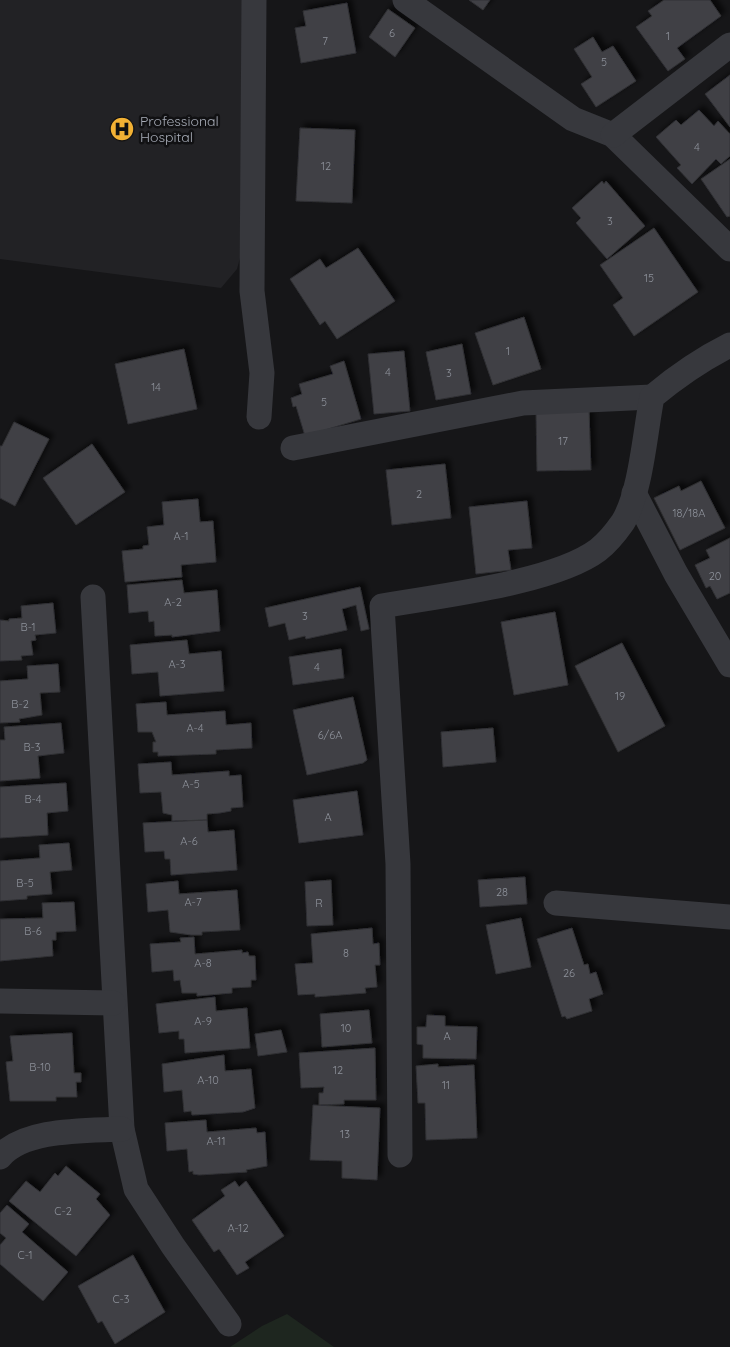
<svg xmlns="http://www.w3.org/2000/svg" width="730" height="1347" font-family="Quicksand,sans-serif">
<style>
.built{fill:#222225}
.green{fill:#1e261f}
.building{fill:#404145;stroke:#303034;filter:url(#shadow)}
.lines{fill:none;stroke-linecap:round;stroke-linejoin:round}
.street{stroke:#37383d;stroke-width:25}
.labels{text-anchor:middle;stroke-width:5;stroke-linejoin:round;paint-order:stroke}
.number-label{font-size:11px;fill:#8e929b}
.poi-label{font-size:14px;fill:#a8adb8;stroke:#111113;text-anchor:start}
</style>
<defs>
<filter id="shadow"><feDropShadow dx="4.5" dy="-4.5" stdDeviation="2.5" flood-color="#0009"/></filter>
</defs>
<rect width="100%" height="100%" fill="#161618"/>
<path class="built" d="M0,0H248L240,258L237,269L221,288L0,259Z"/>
<path class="green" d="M287,1314L334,1347H230L262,1326Z"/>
<g class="building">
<path d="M469,0H490L483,10Z"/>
<path d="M664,0H710L721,16L677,48L685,59L668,71L636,27L652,16L648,11Z"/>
<path d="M347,3L356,53L301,63L295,28L306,26L303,11Z"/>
<path d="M388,9L415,28L395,57L369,37Z"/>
<path d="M593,37L602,52L613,46L636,81L596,107L581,84L592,77L574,49Z"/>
<path d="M730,75V127L705,94Z"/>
<path d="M699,110L714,126L718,121L730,134V156L721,164L716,159L692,184L677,168L681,165L656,137L676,120L681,125Z"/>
<path d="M300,128L355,130L352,203L296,201Z"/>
<path d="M730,159V216L727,217L701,179Z"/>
<path d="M602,181L604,184L606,181L645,226L607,259L576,223L581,218L572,208Z"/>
<path d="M654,228L698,292L634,336L613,305L623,298L600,265Z"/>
<path d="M358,248L395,301L337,339L325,321L320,325L290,279L320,259L326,268Z"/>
<path d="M524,317L541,369L493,385L475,333Z"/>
<path d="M462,344L471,394L436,400L426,352Z"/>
<path d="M184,349L197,409L128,424L115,364Z"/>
<path d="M404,351L410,411L374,414L368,354Z"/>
<path d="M344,361L361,419L305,436L296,406L293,407L291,398L302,394L299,384L333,374L330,366Z"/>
<path d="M589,410L591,470L537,471L536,411Z"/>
<path d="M14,422L49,439L15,506L0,498V446H2Z"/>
<path d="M92,444L125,492L76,525L43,478Z"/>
<path d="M445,464L451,518L392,525L386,470Z"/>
<path d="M701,481L725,528L680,550L654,498L679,486L681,491Z"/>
<path d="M198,499L200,522L213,521L216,562L181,565L182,577L125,582L122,551L143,549V546L149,545L147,527L164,525L162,502Z"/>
<path d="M527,501L532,548L508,550L511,570L476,574L469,507Z"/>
<path d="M730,538V593L717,599L710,586L706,588L695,565L710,558L706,550Z"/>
<path d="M182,580L184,593L217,590L220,631L172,637V635L155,636L154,621L149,622L148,611L129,613L127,585Z"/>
<path d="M360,587L369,629L361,631L356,605L342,609L347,630L306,639L305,636L289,640L285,623L269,627L265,608Z"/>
<path d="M53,603L56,633L35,635L36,640L31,641L33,655L21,656L22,660L0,661V620L9,621V619L22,618L21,606Z"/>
<path d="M555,612L568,685L514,695L501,622Z"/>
<path d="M187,640L189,654L221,651L224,691L160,696L158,672L132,674L130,645Z"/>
<path d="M622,643L665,726L618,752L575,666Z"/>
<path d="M341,649L344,678L293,685L289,657Z"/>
<path d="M58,664L60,692L40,693L42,715L19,719L20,722L0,723V681L28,679L27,666Z"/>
<path d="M353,697L367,760L363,763L307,775L293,710Z"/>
<path d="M166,702L167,715L225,711L226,725L251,723L252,748L216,750V754L158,756V752H153V742H156L152,732H138L136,704Z"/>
<path d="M61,723L64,753L38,756L40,778L0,781V740H5L4,727Z"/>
<path d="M493,728L496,762L443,767L441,732Z"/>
<path d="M171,762L172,775L229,771V776L241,775L243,807L231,808V811L220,813L207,814V820L172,821V815L163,813L161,792L140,793L138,764Z"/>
<path d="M66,783L68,811L47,813L48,835L0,838V787Z"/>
<path d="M357,791L363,835L299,843L293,800Z"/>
<path d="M207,820L208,832L234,830L237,870L171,875L170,859H165L164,851L145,852L143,823Z"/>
<path d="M69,843L72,870L50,872L52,894L27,896V899L0,901V861L40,858L39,845Z"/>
<path d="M525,877L527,904L480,907L478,880Z"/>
<path d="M331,880L333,925L307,926L305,882Z"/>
<path d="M178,881L179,894L237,890L240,930L202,932V935H191L170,932L168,910L148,912L146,884Z"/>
<path d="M74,902L76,931L56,932V940H52L53,956L0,961V919L43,918L42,903Z"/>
<path d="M521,918L531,967L496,974L486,925Z"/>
<path d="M372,928L373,944L379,943L380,965H375L377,987L365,988L366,993L315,997V994L298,995L295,964L313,963L311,934Z"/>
<path d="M572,928L584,965L588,964L590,974L596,972L603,994L589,999L592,1011L567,1019L565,1016L562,1017L537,939Z"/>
<path d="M194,937L195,954L242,950V953L248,952L249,956H255L256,980H251V987L232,988V993L197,996V993H182L180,980L174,981L173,970L152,972L150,944L181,942L180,938Z"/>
<path d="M215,997L216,1011L247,1008L250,1048L185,1053L184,1039H179V1031L159,1033L156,1004Z"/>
<path d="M369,1010L372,1043L322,1047L320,1014Z"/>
<path d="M427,1015L445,1016V1026L477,1027L476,1059L423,1058V1045L417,1044V1027H426Z"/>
<path d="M281,1030L287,1052L258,1056L255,1034Z"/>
<path d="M72,1033L74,1073H81V1082H76L77,1097H56V1101H10L6,1062L13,1061L10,1036Z"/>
<path d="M375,1048L376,1100H344V1104L319,1105V1093H323L324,1087L301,1088L299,1053Z"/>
<path d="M224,1055L225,1071L251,1069L255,1108L243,1112L192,1115L191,1111L184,1112L182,1090L164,1092L162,1064Z"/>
<path d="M438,1064V1067L474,1065L477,1138L426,1140L425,1103H418L416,1066Z"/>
<path d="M313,1105L380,1108L377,1180L342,1178V1161L310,1160Z"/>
<path d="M206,1120L207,1132L256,1128L257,1133L265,1132L267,1166L246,1170L247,1172L199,1175L193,1174V1171L189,1172L187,1149L167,1151L165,1123Z"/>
<path d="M66,1166L100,1194L96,1199L110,1215L76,1256L9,1201L26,1181L40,1192L55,1173L58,1176Z"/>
<path d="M235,1181L239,1187L246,1181L284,1236L245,1262L249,1268L237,1275L219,1249L214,1252L192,1220L225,1196L221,1190Z"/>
<path d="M7,1205L29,1224L22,1232L68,1272L43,1301L0,1264V1245L6,1238L0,1233V1213Z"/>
<path d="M133,1255L165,1312L115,1344L102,1321L98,1323L78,1286Z"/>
</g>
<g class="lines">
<g class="street">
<path d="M254,0L252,291L262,373L259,417"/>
<path d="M405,0L573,119L613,135L730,249"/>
<path d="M613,135L730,45"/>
<path d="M293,448L523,403L652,397"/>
<path d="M634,493L676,574L730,665"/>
<path d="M93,597L122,1129L136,1189L173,1246L229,1324"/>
<path d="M556,903L730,917"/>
<path d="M0,1001L113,1003"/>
<path d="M400,1155L398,864L382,606C438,596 554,583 598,550C607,543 616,532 623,522C641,492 645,432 652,397C676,377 702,359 730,345"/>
<path d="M0,1157C24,1128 87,1131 122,1129"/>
</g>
</g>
<defs>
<g id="hospital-disc" transform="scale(1.25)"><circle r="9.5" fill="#f2b134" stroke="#111113"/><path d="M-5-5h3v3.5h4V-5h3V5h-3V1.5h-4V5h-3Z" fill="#111"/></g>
</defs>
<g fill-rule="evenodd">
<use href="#hospital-disc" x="122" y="129"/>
</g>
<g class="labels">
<g class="number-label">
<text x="392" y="37">6</text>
<text x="668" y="40">1</text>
<text x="325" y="45">7</text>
<text x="604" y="66">5</text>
<text x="697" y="151">4</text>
<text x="326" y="170">12</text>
<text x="610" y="225">3</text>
<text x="649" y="282">15</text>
<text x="508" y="355">1</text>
<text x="388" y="376">4</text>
<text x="449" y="377">3</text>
<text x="156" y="391">14</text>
<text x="324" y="406">5</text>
<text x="563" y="445">17</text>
<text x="419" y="498">2</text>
<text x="689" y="517">18/18A</text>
<text x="181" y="540">A-1</text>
<text x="715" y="580">20</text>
<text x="173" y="606">A-2</text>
<text x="305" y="620">3</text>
<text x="28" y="631">B-1</text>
<text x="177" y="668">A-3</text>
<text x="317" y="671">4</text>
<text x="620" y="700">19</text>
<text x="20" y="708">B-2</text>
<text x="195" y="732">A-4</text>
<text x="330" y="739">6/6A</text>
<text x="32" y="751">B-3</text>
<text x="191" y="788">A-5</text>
<text x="33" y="803">B-4</text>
<text x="328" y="821">A</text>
<text x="189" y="845">A-6</text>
<text x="25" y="887">B-5</text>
<text x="502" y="896">28</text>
<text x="193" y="906">A-7</text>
<text x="319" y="907">R</text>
<text x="33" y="935">B-6</text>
<text x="346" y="957">8</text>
<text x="203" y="967">A-8</text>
<text x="569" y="977">26</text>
<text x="203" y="1025">A-9</text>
<text x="346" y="1032">10</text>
<text x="447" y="1040">A</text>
<text x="40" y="1071">B-10</text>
<text x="338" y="1074">12</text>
<text x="208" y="1084">A-10</text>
<text x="446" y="1089">11</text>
<text x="345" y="1138">13</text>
<text x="216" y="1145">A-11</text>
<text x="63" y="1215">C-2</text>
<text x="238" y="1232">A-12</text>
<text x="25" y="1259">C-1</text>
<text x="121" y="1303">C-3</text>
</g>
<g class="poi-label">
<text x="140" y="126">Professional<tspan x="140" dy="16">Hospital</tspan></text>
</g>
</g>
</svg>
